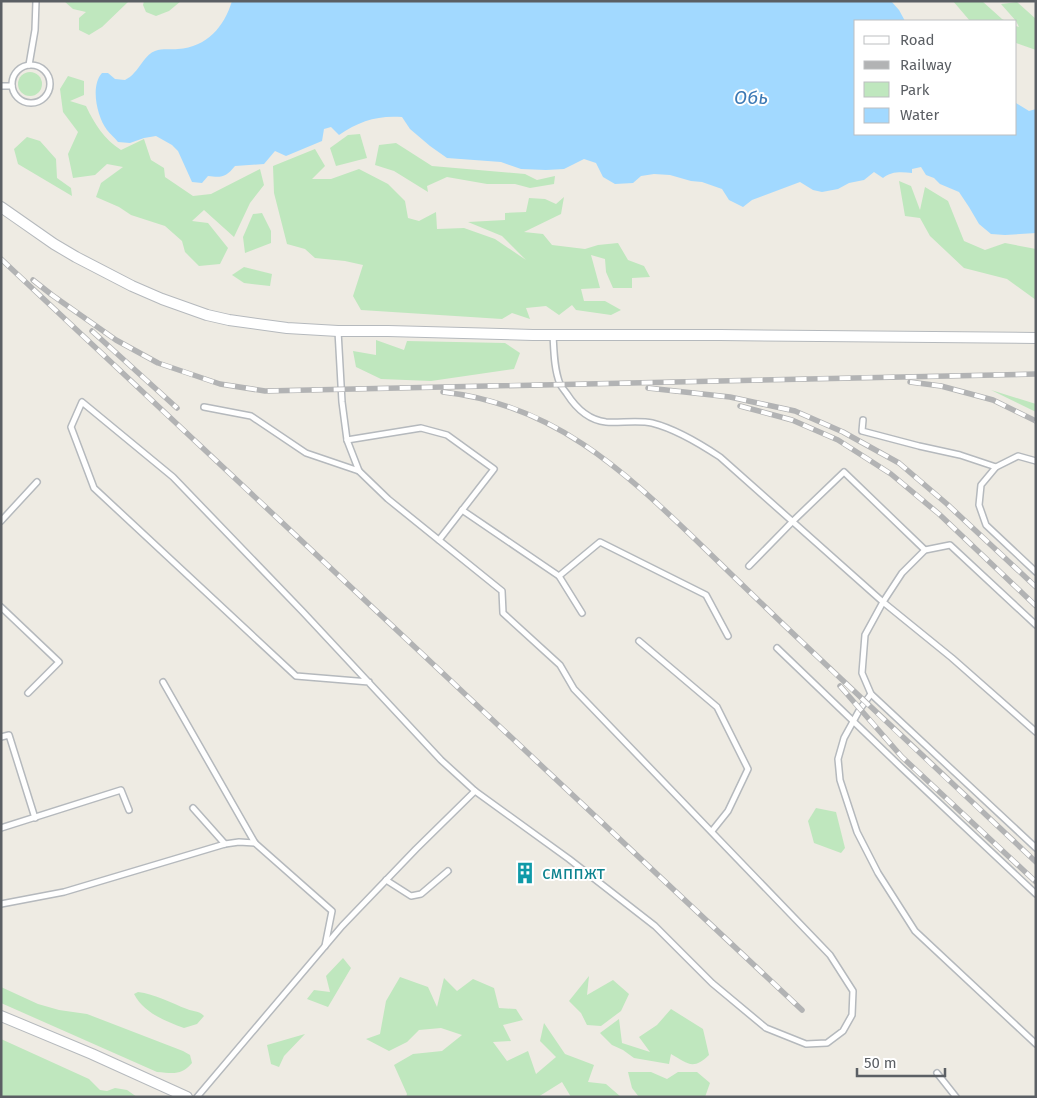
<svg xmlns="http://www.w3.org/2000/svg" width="1037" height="1098" font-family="'Fira Sans',sans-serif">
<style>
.green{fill:#bfe7be}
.water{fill:#a2d9ff}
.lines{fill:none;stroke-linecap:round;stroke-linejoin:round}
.service-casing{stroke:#b5b9bd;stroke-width:8}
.minor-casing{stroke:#b5b9bd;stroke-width:12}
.service{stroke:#fff;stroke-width:5}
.minor{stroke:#fff;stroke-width:10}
.rail-casing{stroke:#b2b3b4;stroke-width:5.5}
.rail{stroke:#fff;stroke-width:4;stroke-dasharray:11;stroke-linecap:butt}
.labels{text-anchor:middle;stroke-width:4;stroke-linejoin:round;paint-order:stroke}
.culture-label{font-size:18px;fill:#0d838f;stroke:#fff;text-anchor:start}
.water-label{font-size:19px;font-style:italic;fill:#3b79b5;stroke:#fff}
</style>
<rect width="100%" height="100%" fill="#eeebe3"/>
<g class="green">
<path d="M64,1H128V2L102,27L89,35L79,30V18L86,12L73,9Z"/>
<path d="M144,1H181L169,11L156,16L146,12L143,5Z"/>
<path d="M953,1H982L1002,19L1006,21H970Z"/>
<path d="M1017,2L1036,19V50L1016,43V26L1019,27L1016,21L1001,4Z"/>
<circle cx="30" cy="84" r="12"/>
<path d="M68,76L84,81V95L70,101L86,106C95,125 104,139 121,150L144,139L151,160L164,168L165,177L193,196L211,194L260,169L264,185L250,203L234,237L204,210L192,221L208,223L228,248L220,264L199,266L185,252L182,241L165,226L131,215L119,207L96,197L101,183L123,167L107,164L95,175L73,178L68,154L78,132L63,112L60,89Z"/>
<path d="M360,134L367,158L336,166L330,148L348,135Z"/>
<path d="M27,137L40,141L56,159L57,178L71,188L72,196L18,164L14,149Z"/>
<path d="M396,143L432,166L525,174L537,180L555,176L554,184L530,188L515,184H487L447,177L427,186L428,192L394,171L375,165L379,145Z"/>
<path d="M315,149L325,166L312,179H331L359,169L388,184L405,201L408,218L419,221L436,212L437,229L464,228L495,239L526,260L502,236L468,222L505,220V213L526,212L529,198L545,199L556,204L564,197L561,214L524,232L543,234L552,245L585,249L598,245L618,243L628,260L644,266L650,277L632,278V288H613L606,272L605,259L591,255L600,288L581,289L584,301H605L621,310L611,315L576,310L572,305L559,315L546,306L526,308L530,319L512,313L502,319L361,310L353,296L363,265L345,261L315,258L305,249L287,244L274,193L273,166Z"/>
<path d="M899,181L911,186L920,210L925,187L948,201L964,241L985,250L1005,243L1036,249V300L1007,279L964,268L930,236L920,218L905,216Z"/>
<path d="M262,213L271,231V243L245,253L243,237L253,214Z"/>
<path d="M244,267L272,274L270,286L244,283L232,275Z"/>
<path d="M376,340L404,350L407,341L505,343L520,353L514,369L431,381L381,379L356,367L353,351L376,355Z"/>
<path d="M991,390L1036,404V412Z"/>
<path d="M816,808L836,812L845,848L841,853L814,843L808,821Z"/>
<path d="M343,958L351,968L328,1007L307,999L314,990L330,992L326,976Z"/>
<path d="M589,976L587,995L613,980L629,994L621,1011L601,1026L587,1025L581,1013L569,1001Z"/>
<path d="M400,977L428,987L437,1007L444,978L457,991L473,979L494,988L499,1008L516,1009L523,1020L503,1025L511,1041L493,1042L507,1061L528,1051L536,1074L556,1057L540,1041L544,1023L565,1054L594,1065L588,1082L606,1084L621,1097H571L562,1082L538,1097H406L407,1094L394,1065L413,1054L442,1051L462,1035L441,1028L419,1030L407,1042L389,1051L366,1039L380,1034L386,1001Z"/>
<path d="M1,987L38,1004L59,1010L87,1014L183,1051L190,1055L192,1063C181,1076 173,1073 157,1072L1,1003Z"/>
<path d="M138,992C155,994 171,1003 187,1009C194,1012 198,1010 204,1016L197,1024L184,1028C165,1021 144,1013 134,994Z"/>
<path d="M671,1009L703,1029L709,1055C693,1071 687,1063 671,1054L669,1064L634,1058L623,1050L612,1045L600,1033L619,1019L622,1043L650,1052L639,1037L657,1025Z"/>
<path d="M305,1034L284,1056L279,1067L271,1064L267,1045Z"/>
<path d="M1,1039L89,1079L100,1090L107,1091L115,1088L127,1090L137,1097H1Z"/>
<path d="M628,1072H651L667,1079L678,1072H697L710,1083L705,1097H639L632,1088Z"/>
</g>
<path class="water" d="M232,1H891L899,10L905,21H856V134H1016V103L1029,111L1036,109V233L1005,235L991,234L979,224L969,207L959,192L940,184L934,178L926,175L921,167L912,169V173C902,172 891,171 883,178L874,172L864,180L849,183L838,189L822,192L813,190L800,182L752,200L743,207L729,200L722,189L702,182L691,181L670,175L654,174L641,176L633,183L615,184L603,177L596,163L584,159L564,169L546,170L521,169L501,162L447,158L430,146L410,129L402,117C378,115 359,121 339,135L331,127L324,129L322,141L286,156L275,151L264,164L235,166C226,177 222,178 208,176L202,183L192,182L178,151L172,145L156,136L144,138L130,143L118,142C115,138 110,134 107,130C97,117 90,86 102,73H108L115,79L125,80C128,78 132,76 134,73C141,66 146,54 155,51C163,48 171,50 178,49C207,47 224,27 232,1Z"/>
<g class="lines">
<g class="service-casing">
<g id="service">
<circle cx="31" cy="84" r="19"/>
<path d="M29,65L35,30L36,1"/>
<path d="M1,86H12"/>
<path d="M338,331L342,402L347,440L359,471L388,499L502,591L503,613L560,665L574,689L830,955L853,991L852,1015L843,1031L827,1043L806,1044L766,1028L712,983L655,926L569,859L475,791L441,760L303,612L173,477L82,402L71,427L94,488L296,676L369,682"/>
<path d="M553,335C554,351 554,369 560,384C562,388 565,391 567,394C576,408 588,420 606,422C619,423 640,420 652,423C676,429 699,443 720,457L883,602L952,658L1036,732"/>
<path d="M204,407L251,416L306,453L359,471"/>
<path d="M863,420L862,431L919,446L960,455L996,467"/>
<path d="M347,440L421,428L447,435L494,469L439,540"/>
<path d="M1036,461L1018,456L996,467L981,485L979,505L986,525L1036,572"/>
<path d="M462,510L559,576L582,613"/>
<path d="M1,521L37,482"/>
<path d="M749,566L793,521L844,472L925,550"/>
<path d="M559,576L600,542L706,595L728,636"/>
<path d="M1,607L59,662L28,693"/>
<path d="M1036,625L950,545L925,550L902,573L883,602L865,635L862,673L871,694L1036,848"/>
<path d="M639,641L717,707L748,769L728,811L712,831"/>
<path d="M777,648L902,768L1036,894"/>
<path d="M163,682L255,843L332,911L325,946"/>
<path d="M871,694L860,709L844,738L838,759L840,780L857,832L878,873L915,931L1036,1044"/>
<path d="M1,737L9,735L35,818"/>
<path d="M193,808L225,844"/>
<path d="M1,828L121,790L129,810"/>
<path d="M386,880L411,896L421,894L448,871"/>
<path d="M1,904L64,892L225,844L239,842L255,843"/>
<path d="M937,1073L956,1097"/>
<path d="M197,1097L342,926L416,849L475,791"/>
</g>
</g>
<g class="minor-casing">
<g id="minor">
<path d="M1,207L54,244L76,257L132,286L162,299L207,315L229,320L287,328L338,331H388L533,335H720L1036,338"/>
<path d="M1,1016L92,1054L187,1097"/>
</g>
</g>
<use href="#service" class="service"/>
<use href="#minor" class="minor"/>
<g class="rail-casing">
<g id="rail">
<path d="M1,259L802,1010"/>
<path d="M33,280L52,295L116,340L158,363L220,384L265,391L1036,374"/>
<path d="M92,331L177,408"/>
<path d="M910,382L941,386L993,400L1036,421"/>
<path d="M648,388L730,397L795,411L843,432L899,463L947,504L1036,587"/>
<path d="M443,392C552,404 622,469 697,541C732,575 767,609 803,643C880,716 958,789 1036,862"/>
<path d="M740,406L792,420L838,440L891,474L939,514L1036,606"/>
<path d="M840,686L902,757L1036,882"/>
</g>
</g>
<use href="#rail" class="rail"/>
</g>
<defs>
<g id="building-bare" transform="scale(1.725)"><path d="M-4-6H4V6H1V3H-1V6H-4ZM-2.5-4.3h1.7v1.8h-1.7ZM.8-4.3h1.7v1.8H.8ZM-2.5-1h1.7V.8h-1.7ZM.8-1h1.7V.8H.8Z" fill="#0f9aa8" stroke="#fff" stroke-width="2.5" paint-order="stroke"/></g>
</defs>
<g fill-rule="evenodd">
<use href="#building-bare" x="525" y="873"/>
</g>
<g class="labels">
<g class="culture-label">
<text x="542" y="879">смппжт</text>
</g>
<g class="water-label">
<text x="751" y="104">Обь</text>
</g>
</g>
<rect width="1037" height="1098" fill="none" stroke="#5b5f64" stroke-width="5"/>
<rect x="854" y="20" width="162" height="115" fill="#ffffff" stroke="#bdbfc1"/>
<rect x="864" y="36" width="25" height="8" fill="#ffffff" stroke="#bdbfc1"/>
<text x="900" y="45" font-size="15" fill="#5b5f64">Road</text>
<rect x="864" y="61" width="25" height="8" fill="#b2b3b4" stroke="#bdbfc1"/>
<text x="900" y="70" font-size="15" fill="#5b5f64">Railway</text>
<rect x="864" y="82" width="25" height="15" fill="#bfe7be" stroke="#bdbfc1"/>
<text x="900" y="95" font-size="15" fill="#5b5f64">Park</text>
<rect x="864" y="108" width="25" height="15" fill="#a2d9ff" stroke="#bdbfc1"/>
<text x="900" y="120" font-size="15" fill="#5b5f64">Water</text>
<path d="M857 1068v8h88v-8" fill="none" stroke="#5b5f64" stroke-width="2.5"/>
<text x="864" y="1068" font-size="15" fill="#5b5f64" stroke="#ffffff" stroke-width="4" paint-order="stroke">50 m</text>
</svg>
